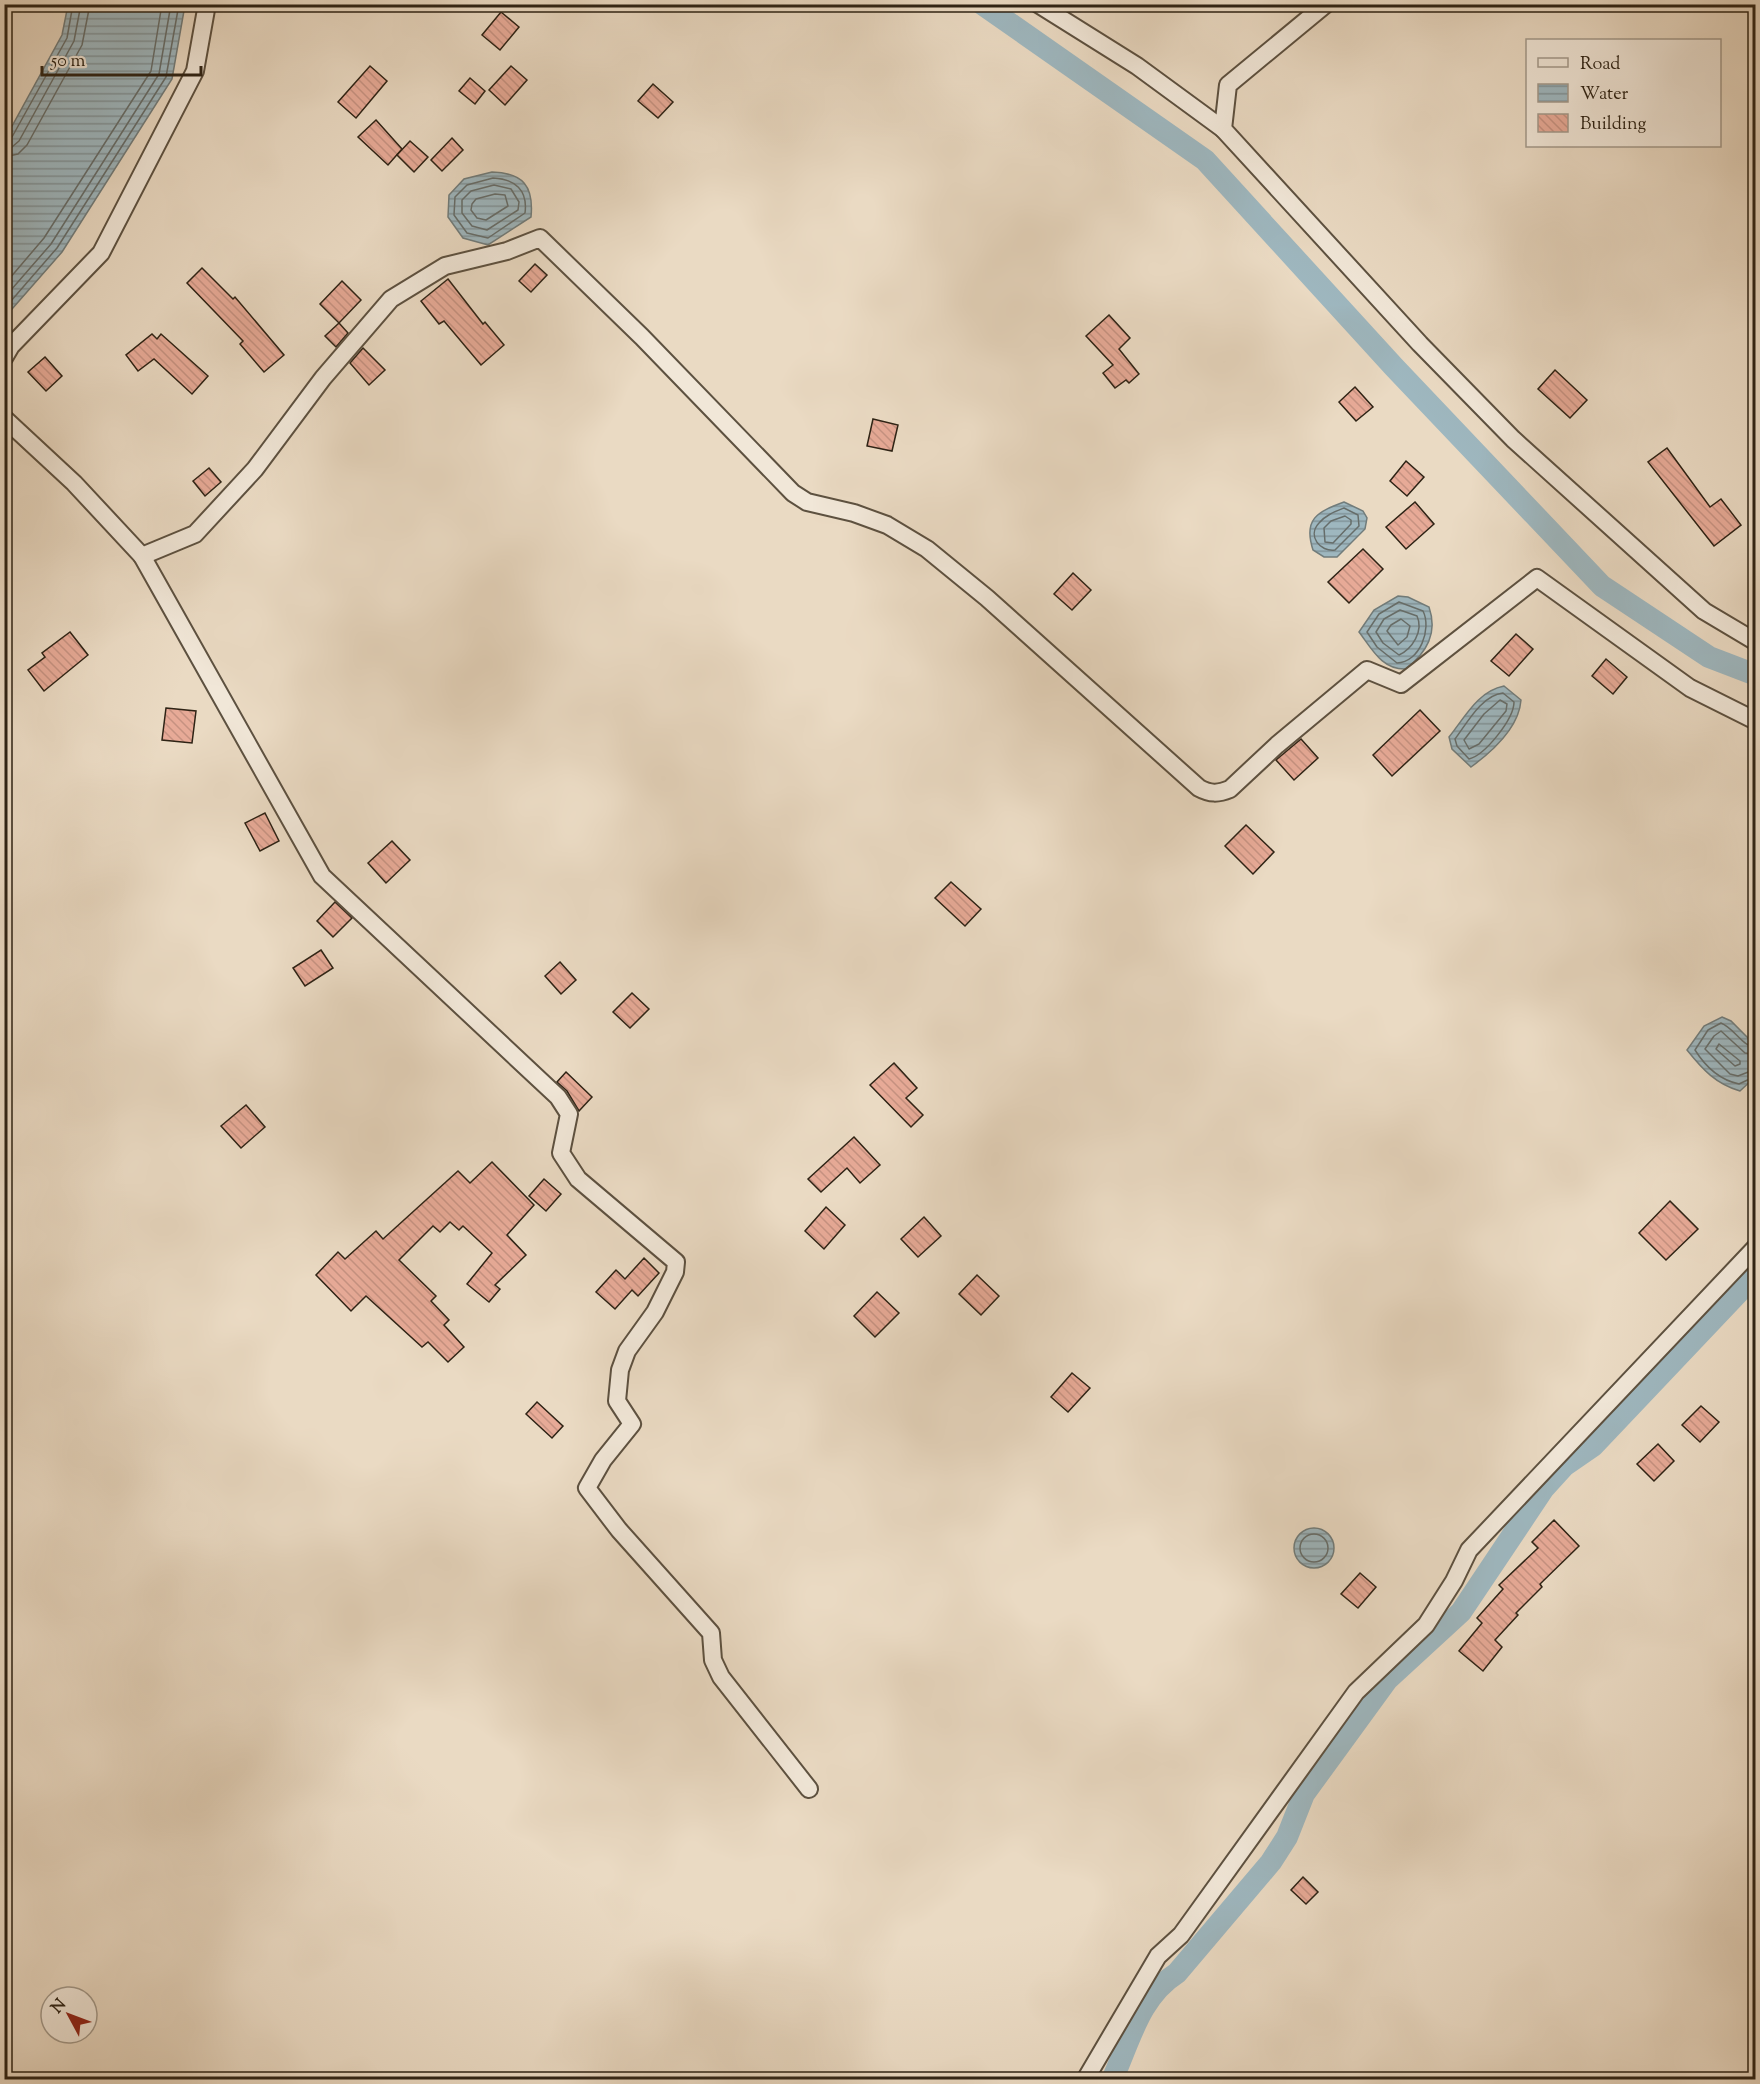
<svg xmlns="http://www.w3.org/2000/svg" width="1760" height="2084" font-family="'Sorts Mill Goudy',serif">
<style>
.water{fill:url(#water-rules);stroke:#717c7b;stroke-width:1.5}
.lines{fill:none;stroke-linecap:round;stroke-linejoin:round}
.shore{stroke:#666d6a;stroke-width:1.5}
.canal{stroke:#9eb7bf;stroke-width:22}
.building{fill:url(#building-back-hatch);stroke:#2e2315;stroke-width:1.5}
.minor-casing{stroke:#5d5140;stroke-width:20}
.minor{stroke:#f1e7d8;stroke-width:16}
</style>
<defs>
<pattern id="water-rules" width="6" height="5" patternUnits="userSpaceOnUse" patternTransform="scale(1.5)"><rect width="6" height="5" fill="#9eb7bf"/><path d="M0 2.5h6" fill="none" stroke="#81949a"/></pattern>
<pattern id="building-back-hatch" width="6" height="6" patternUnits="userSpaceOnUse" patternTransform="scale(1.5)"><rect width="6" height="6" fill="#e7aa97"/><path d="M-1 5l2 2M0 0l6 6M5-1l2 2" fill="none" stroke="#c69281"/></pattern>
</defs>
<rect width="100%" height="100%" fill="#eadac3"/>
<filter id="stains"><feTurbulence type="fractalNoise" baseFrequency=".00333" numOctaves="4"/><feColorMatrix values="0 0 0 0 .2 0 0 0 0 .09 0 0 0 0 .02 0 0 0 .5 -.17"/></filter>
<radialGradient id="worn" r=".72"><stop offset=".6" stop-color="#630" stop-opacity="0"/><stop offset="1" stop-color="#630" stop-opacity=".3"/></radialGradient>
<g class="water">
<path d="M68,5H185L172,79L62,252L5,317V139L62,35Z"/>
<path d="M492,172C523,173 534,186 531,217L488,245L463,238L448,217L449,195L464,179Z"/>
<path d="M1344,502L1363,511L1367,518L1365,529L1337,557H1324L1313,550C1303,519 1317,512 1344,502Z"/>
<path d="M1398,596L1408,597L1429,607C1438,633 1427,652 1406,669C1382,670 1372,649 1359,632L1374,610Z"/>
<path d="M1504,686L1521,700C1519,728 1493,751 1471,767L1452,749L1449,737C1465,717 1478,691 1504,686Z"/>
<path d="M1722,1017L1731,1021L1755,1045V1077L1740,1091C1716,1084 1703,1070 1687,1050L1704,1026Z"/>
<circle cx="1314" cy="1548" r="20"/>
</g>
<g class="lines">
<g class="shore">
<path d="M4,140L12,137L67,38L73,4"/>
<path d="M4,148L12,147L19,141L74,41L81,4"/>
<path d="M4,157L18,154L27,145L82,45L90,4"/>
<path d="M493,178C515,179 528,190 525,213L488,238L467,233L454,215L455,197L467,185Z"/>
<path d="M494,185L511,189L519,202L518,210L487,230L472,226L462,213V200L471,191Z"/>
<path d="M495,194L505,195L508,206L486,220L477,218L471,210L472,204L476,199Z"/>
<path d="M4,285L44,238L151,71L162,4"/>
<path d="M4,298L51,244L159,74L171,4"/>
<path d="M4,309L57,248L166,77L179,4"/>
<path d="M1344,508L1358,515L1359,526L1335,550C1320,552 1307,536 1319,523C1326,515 1334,512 1344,508Z"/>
<path d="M1345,516L1351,520V524L1333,543L1325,542L1324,528L1331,521Z"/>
<path d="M1399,602L1423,611C1432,629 1420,662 1397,663L1377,647L1367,632L1379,614Z"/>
<path d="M1400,610L1417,616C1424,631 1412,649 1399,655L1383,643L1376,632L1384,619Z"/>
<path d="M1401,619L1410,626L1407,637L1398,645L1387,631L1391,625Z"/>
<path d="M1503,693L1514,702C1514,719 1485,755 1469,759L1457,746L1455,739C1467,723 1482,695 1503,693Z"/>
<path d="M1500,700L1507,704L1506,711L1479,744L1469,749L1464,740L1484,714Z"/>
<path d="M1719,1044L1740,1061V1064L1735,1066L1716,1049Z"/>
<path d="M1756,1048C1742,1046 1734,1028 1721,1023L1708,1030L1695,1050C1705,1066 1720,1080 1739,1084L1756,1076"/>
<path d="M1756,1055L1745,1053L1721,1031L1714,1036L1705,1049L1730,1074L1738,1076L1756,1069"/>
<circle cx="1314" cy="1548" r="14"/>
</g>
<g class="canal">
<path d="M982,4L1205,160L1394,367L1602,586L1709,657L1756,675"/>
<path d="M1112,2080C1130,2041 1139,1997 1177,1973L1271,1862L1287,1837L1304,1794L1387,1680L1461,1612L1544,1488L1564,1466L1593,1446L1756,1274"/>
</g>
</g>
<g class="building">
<path d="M501,12L519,27L500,50L482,35Z"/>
<path d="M370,66L387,81L356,118L338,102Z"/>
<path d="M511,66L527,80L505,105L489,90Z"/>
<path d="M470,78L485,91L475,104L459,91Z"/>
<path d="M653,84L673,102L658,118L638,101Z"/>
<path d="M376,120L402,149L388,165L358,137Z"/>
<path d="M452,138L463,150L442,171L431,160Z"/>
<path d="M410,141L428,157L414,172L397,155Z"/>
<path d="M535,264L547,275L531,292L519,281Z"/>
<path d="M202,268L233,299L235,297L284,355L264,372L240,344L243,341L187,283Z"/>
<path d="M448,279L483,324L485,322L504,345L481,365L444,321L439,324L421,301Z"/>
<path d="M342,281L361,300L339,323L320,304Z"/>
<path d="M1109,315L1130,338L1119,349L1139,374L1129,383L1126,380L1115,388L1103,373L1113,365L1086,336Z"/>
<path d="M339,323L348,333L336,347L325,336Z"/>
<path d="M152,334L157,339L161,334L208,376L192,394L154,359L138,371L126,355Z"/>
<path d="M363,348L385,370L369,385L350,363Z"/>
<path d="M45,357L62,376L46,391L28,372Z"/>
<path d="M1555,370L1587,400L1570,418L1538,389Z"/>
<path d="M1355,387L1373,407L1356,421L1339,402Z"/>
<path d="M873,419L898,425L892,451L867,446Z"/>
<path d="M1667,448L1710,507L1721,499L1741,525L1714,546L1648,462Z"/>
<path d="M1406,461L1424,477L1407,496L1390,481Z"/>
<path d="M209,468L221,482L205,496L193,481Z"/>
<path d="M1415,502L1434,524L1406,549L1386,527Z"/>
<path d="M1363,549L1383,569L1349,603L1328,582Z"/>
<path d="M1073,573L1091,590L1072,610L1054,594Z"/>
<path d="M70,632L88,655L44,691L28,670L45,657L42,653Z"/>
<path d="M1516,634L1533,649L1509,676L1491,661Z"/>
<path d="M1606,659L1627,677L1613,694L1592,676Z"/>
<path d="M166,708L196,711L192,743L162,740Z"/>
<path d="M1420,710L1440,731L1392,776L1373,755Z"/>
<path d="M1301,739L1318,758L1294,780L1276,760Z"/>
<path d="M265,813L279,841L260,851L245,823Z"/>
<path d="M1246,825L1274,852L1253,874L1225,846Z"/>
<path d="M392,841L410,860L386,883L368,863Z"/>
<path d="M951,882L981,909L965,926L935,898Z"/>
<path d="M335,902L352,918L333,937L317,921Z"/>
<path d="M321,950L333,968L305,986L293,968Z"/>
<path d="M560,962L576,980L561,994L545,976Z"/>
<path d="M632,993L649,1009L630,1028L613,1012Z"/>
<path d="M894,1063L917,1088L906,1098L923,1115L911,1127L870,1085Z"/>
<path d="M566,1072L592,1097L579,1111L567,1091L557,1082Z"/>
<path d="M246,1105L265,1127L241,1148L221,1126Z"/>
<path d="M854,1137L880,1165L860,1183L847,1168L821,1192L808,1179Z"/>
<path d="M492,1162L534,1205L507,1235L526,1255L495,1285L500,1289L489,1302L467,1284L492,1253L463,1226L459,1230L450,1222L440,1232L433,1226L399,1260L436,1296L431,1301L449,1320L444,1325L464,1347L448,1362L428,1342L422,1347L366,1296L351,1311L316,1275L338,1252L345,1259L376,1231L383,1239L458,1171L470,1183Z"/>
<path d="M544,1179L561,1194L546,1211L529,1196Z"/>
<path d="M1670,1201L1698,1229L1666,1260L1639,1233Z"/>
<path d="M826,1207L845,1225L824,1249L805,1231Z"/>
<path d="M924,1217L941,1236L918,1257L901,1239Z"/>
<path d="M644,1258L659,1273L638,1296L632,1290L615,1309L596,1292L616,1270L625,1279Z"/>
<path d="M977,1275L999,1296L981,1315L959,1294Z"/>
<path d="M877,1292L899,1313L875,1337L854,1316Z"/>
<path d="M1072,1373L1090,1388L1068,1412L1051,1397Z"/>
<path d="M537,1402L563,1426L552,1438L526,1414Z"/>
<path d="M1701,1406L1719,1422L1700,1442L1682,1425Z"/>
<path d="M1658,1444L1674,1461L1654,1481L1637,1464Z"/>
<path d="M1554,1520L1579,1546L1540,1584L1542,1587L1516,1613L1518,1615L1495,1640L1502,1647L1483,1671L1459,1651L1482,1623L1477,1618L1503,1589L1499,1585L1538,1548L1532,1542Z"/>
<path d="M1360,1573L1376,1587L1358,1608L1341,1594Z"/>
<path d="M1303,1877L1318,1892L1306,1904L1291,1890Z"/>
</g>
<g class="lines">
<g class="minor-casing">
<g id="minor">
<path d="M1038,4L1137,66L1223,129"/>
<path d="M1326,4L1228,85L1223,129L1420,344L1513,439L1704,611L1756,642"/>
<path d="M4,358L11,346L101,253L195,71L207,4"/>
<path d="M4,418L74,483L142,556L195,534L255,469L323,378L391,299L445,266L507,251L540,238L642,337L793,493L807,502L854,513L887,525L927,549L987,598L1199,788C1210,794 1218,794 1230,789L1277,745L1367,670L1401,684L1537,578L1690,688L1756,721"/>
<path d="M142,556L322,876L558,1097L569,1114L561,1153L578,1179L676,1262L675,1272L655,1312L627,1351L620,1370L617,1401L632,1424L603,1460L587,1488L619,1530L711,1633L713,1660L721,1677L809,1789"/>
<path d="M1085,2080L1158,1956L1181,1935L1356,1692L1426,1625L1454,1581L1469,1550L1756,1247"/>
</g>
</g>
<use href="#minor" class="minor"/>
</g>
<rect width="1760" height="2084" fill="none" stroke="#eadac3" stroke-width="24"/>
<rect x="6" y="6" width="1748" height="2072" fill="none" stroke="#2e2315" stroke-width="3"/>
<rect x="12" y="12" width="1736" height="2060" fill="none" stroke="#2e2315" stroke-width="1.5"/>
<rect x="1526" y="39" width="195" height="108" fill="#f1e7d8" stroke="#a3998a" stroke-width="1.5"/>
<rect x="1538" y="58" width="30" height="9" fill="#f1e7d8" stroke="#a3998a" stroke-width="1.5"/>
<text x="1580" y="69" font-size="18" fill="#2e2315">Road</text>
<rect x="1538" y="84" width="30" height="18" fill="url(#water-rules)" stroke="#a3998a" stroke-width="1.5"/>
<text x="1580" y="99" font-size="18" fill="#2e2315">Water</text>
<rect x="1538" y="114" width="30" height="18" fill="url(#building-back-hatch)" stroke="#a3998a" stroke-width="1.5"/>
<text x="1580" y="129" font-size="18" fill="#2e2315">Building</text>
<g transform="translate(69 2015) rotate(311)"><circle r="28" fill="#f1e7d8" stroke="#a3998a" stroke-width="1.5"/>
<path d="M0-4.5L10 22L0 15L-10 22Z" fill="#8f2418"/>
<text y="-9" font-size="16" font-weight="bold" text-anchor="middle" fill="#2e2315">N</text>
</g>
<path d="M42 66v9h159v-9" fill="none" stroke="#2e2315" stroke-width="3"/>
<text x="51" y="66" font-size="18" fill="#2e2315" stroke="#f1e7d8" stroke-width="4.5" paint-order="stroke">50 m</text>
<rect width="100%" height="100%" filter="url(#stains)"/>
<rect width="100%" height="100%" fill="url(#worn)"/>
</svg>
